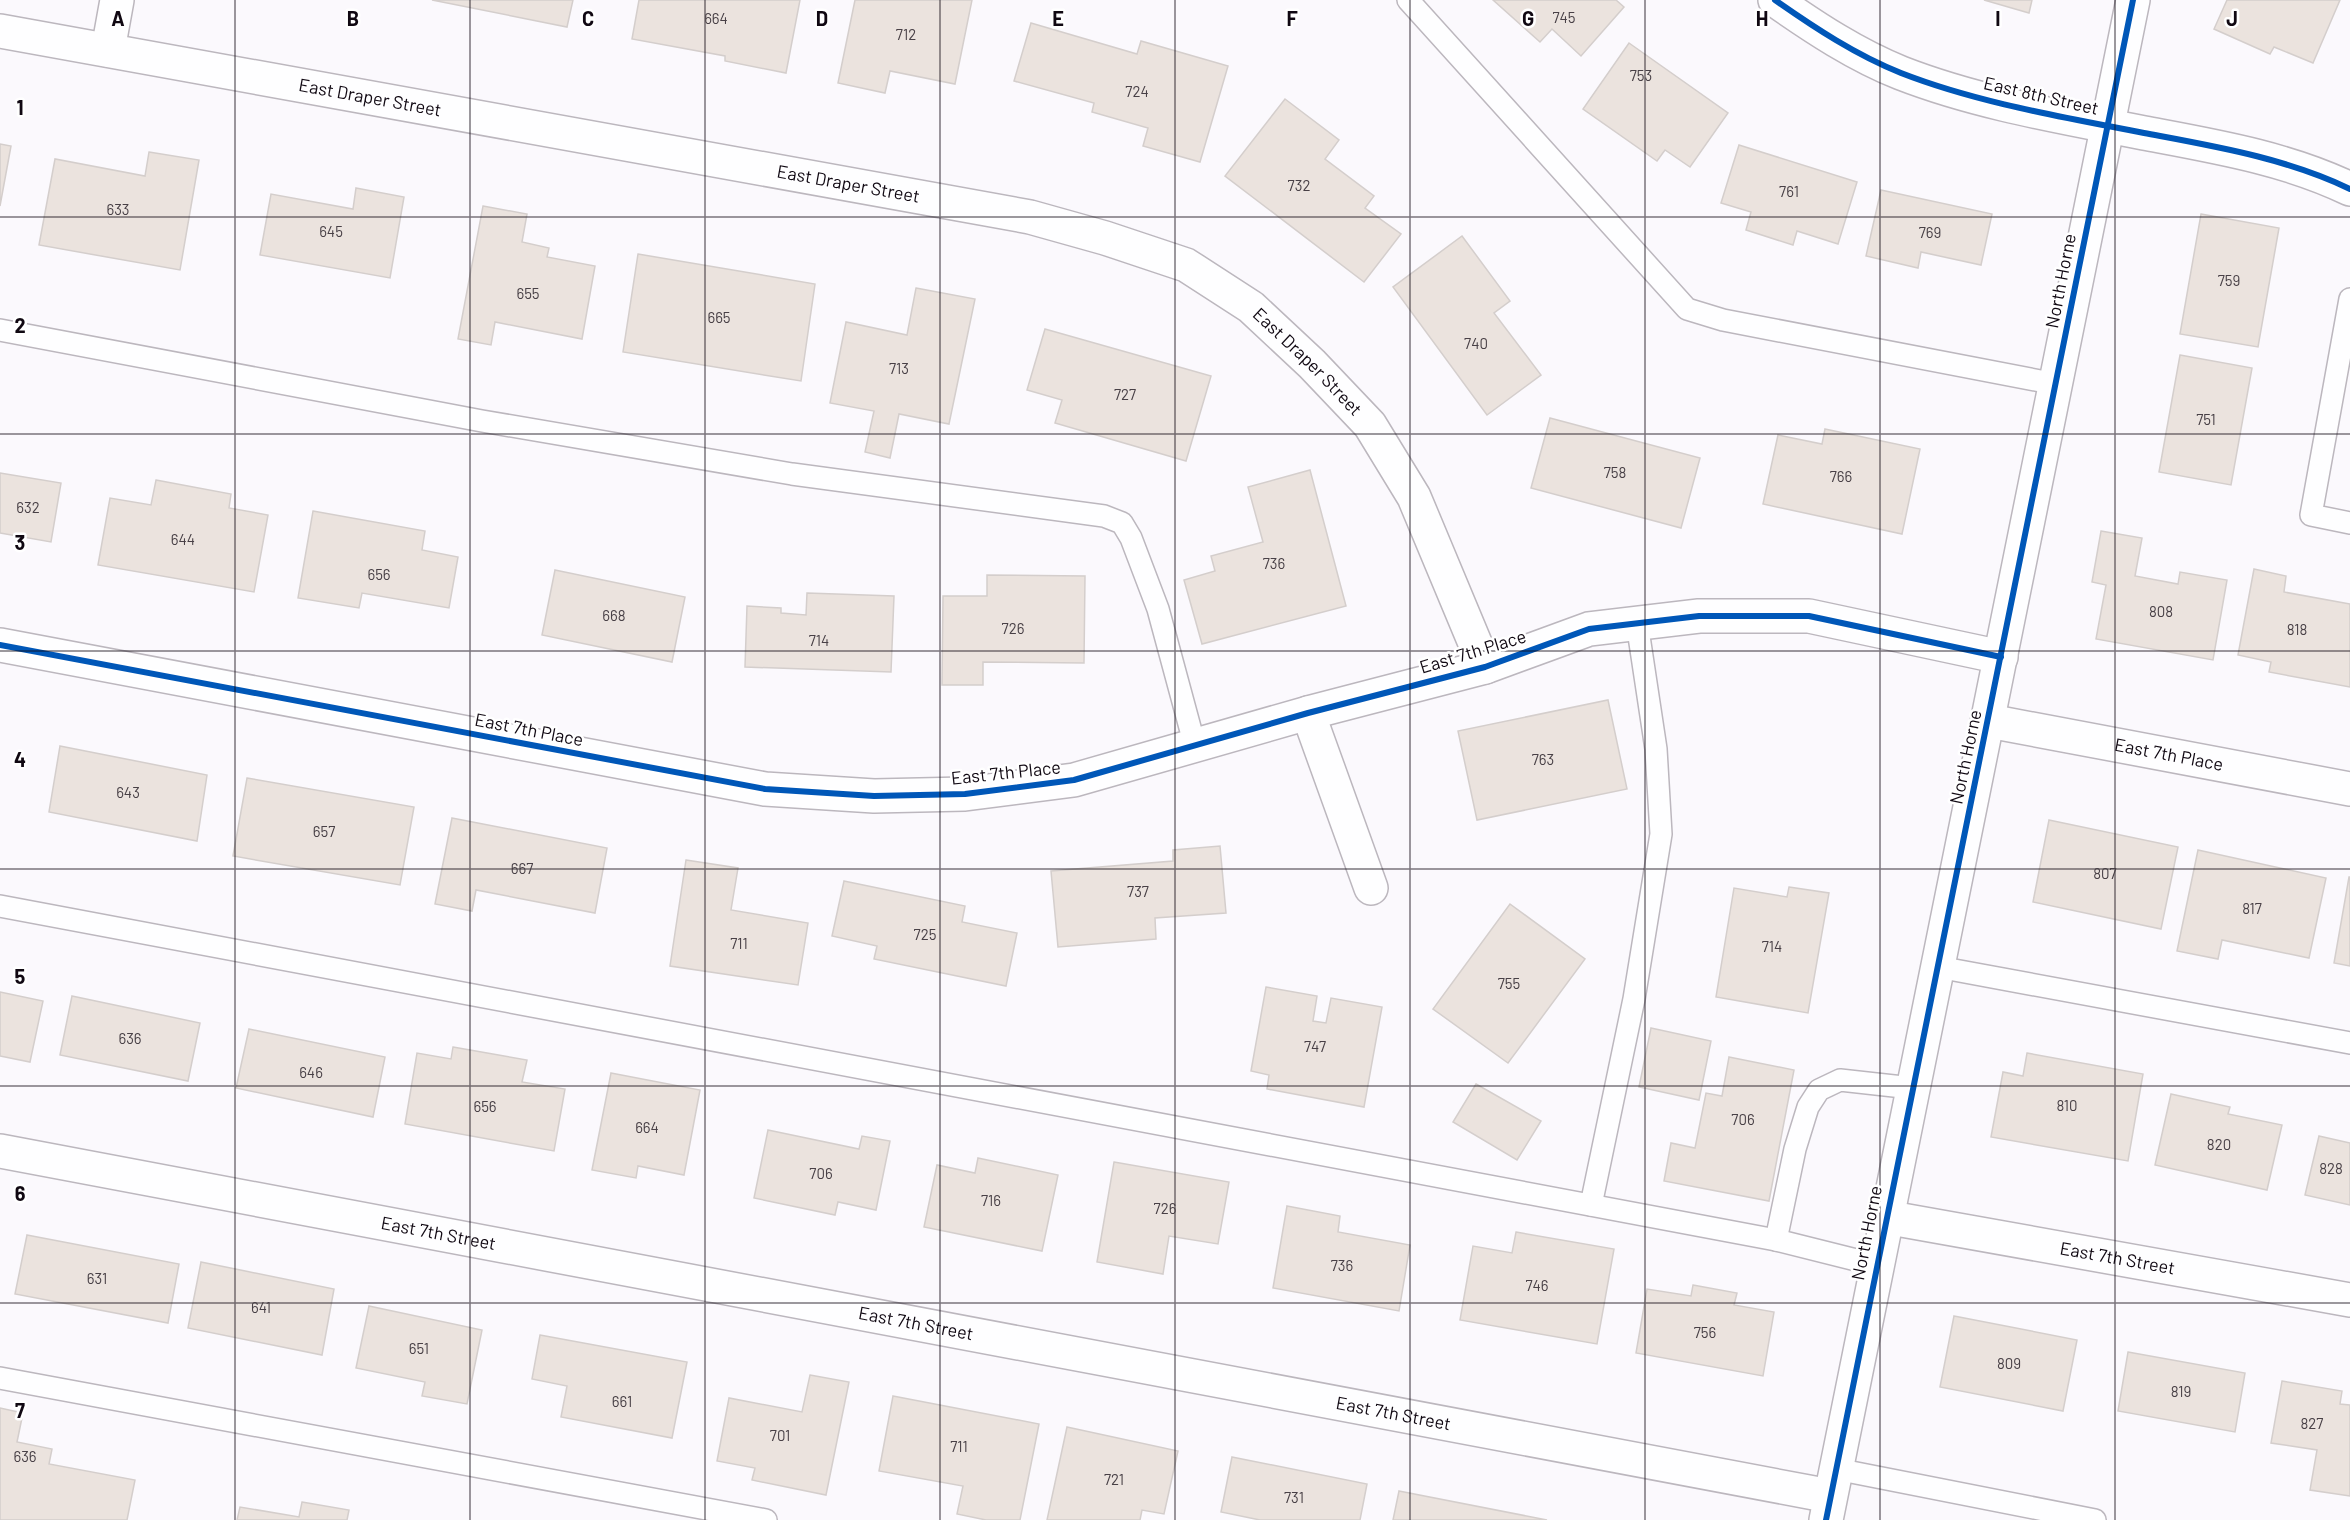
<svg xmlns="http://www.w3.org/2000/svg" width="2350" height="1520" font-family="Barlow,sans-serif">
<style>
.building{fill:#ebe3de;stroke:#d4cecc;stroke-width:1.5}
.lines{fill:none;stroke-linecap:round;stroke-linejoin:round}
.lane-casing{stroke:#bcb7be;stroke-width:24}
.street-casing{stroke:#bcb7be;stroke-width:36}
.secondary-casing{stroke:#bcb7be;stroke-width:36}
.lane{stroke:#fefeff;stroke-width:21}
.street{stroke:#fefeff;stroke-width:33}
.secondary{stroke:#fefeff;stroke-width:33}
.cycleway-casing{stroke:#fff;stroke-width:10}
.cycleway{stroke:#0057b8;stroke-width:6}
.grid{fill:none;stroke:#100812;stroke-width:1.5;stroke-opacity:0.55}
.labels{text-anchor:middle;stroke-width:5;stroke-linejoin:round;paint-order:stroke}
.number-label{font-size:15px;fill:#484046}
.street-label{font-size:18px;fill:#100812;stroke:#fff}
.grid-label{font-size:20px;text-anchor:middle;font-weight:bold;fill:#100812;stroke:#fff;stroke-width:5;stroke-linejoin:round;paint-order:stroke}
</style>
<rect width="100%" height="100%" fill="#fbf9fd"/>
<g class="building">
<path d="M432,0H573L567,27Z"/>
<path d="M639,0H800L786,73L725,61V56L632,39Z"/>
<path d="M855,0H972L955,84L890,71L885,93L838,83Z"/>
<path d="M1493,0H1616L1624,7L1581,56L1552,29L1540,42Z"/>
<path d="M1984,0H2032L2029,13Z"/>
<path d="M2227,0H2340L2313,63L2274,47L2270,54L2214,29Z"/>
<path d="M1031,23L1137,54L1141,41L1228,66L1200,162L1143,146L1148,128L1092,112L1094,103L1014,81Z"/>
<path d="M1629,43L1728,113L1690,167L1665,150L1657,161L1583,109Z"/>
<path d="M1285,99L1339,140L1325,159L1374,196L1365,208L1401,234L1364,282L1225,176Z"/>
<path d="M0,144L11,146L0,206Z"/>
<path d="M1739,145L1857,182L1838,244L1797,231L1793,245L1746,230L1751,212L1721,203Z"/>
<path d="M149,152L199,160L180,270L39,245L55,159L145,176Z"/>
<path d="M356,188L404,197L390,278L260,255L271,194L353,209Z"/>
<path d="M1881,190L1992,214L1981,265L1921,252L1918,268L1866,256Z"/>
<path d="M483,206L527,214L522,242L549,248L547,257L595,266L582,339L495,322L491,345L458,339Z"/>
<path d="M2201,214L2279,228L2258,347L2180,334Z"/>
<path d="M1462,236L1510,301L1494,313L1541,375L1487,415L1393,287Z"/>
<path d="M638,254L815,284L801,381L623,352Z"/>
<path d="M916,288L975,299L949,424L899,414L890,458L865,452L874,411L830,403L846,322L907,335Z"/>
<path d="M1045,329L1211,376L1186,461L1055,423L1062,400L1027,390Z"/>
<path d="M2180,355L2252,368L2231,485L2159,472Z"/>
<path d="M1550,418L1700,458L1681,528L1531,488Z"/>
<path d="M1825,429L1920,449L1902,534L1763,504L1778,435L1822,444Z"/>
<path d="M1310,470L1346,606L1202,644L1184,580L1215,571L1211,556L1263,542L1248,487Z"/>
<path d="M0,473L61,483L51,542L0,533Z"/>
<path d="M156,480L231,494L229,508L268,515L254,592L98,565L110,498L151,505Z"/>
<path d="M313,511L425,531L422,550L458,557L449,608L362,593L359,608L298,598Z"/>
<path d="M2101,531L2142,538L2135,576L2178,584L2180,572L2227,580L2213,660L2096,639L2106,585L2092,582Z"/>
<path d="M2254,569L2286,576L2284,592L2350,604V687L2269,672L2271,662L2238,655Z"/>
<path d="M555,570L685,597L672,662L542,635Z"/>
<path d="M987,575L1085,576L1084,663L983,662V685H942L943,596H987Z"/>
<path d="M807,593L894,596L891,672L745,667L747,606L781,608V613L806,615Z"/>
<path d="M1608,700L1627,789L1477,820L1458,731Z"/>
<path d="M60,746L207,775L197,841L49,812Z"/>
<path d="M247,778L414,807L400,885L233,856Z"/>
<path d="M452,818L607,848L595,913L476,890L472,911L435,904Z"/>
<path d="M2049,820L2178,847L2161,929L2033,902Z"/>
<path d="M1220,846L1226,913L1155,918L1156,939L1058,947L1051,871L1173,861V850Z"/>
<path d="M2198,850L2326,878L2309,958L2222,940L2218,959L2177,951Z"/>
<path d="M686,860L738,868L731,910L808,923L798,985L670,966Z"/>
<path d="M2349,877H2350V966L2334,963Z"/>
<path d="M844,881L965,906L962,922L1017,933L1006,986L874,959L877,946L832,936Z"/>
<path d="M1789,887L1829,893L1808,1013L1716,997L1734,888L1787,897Z"/>
<path d="M1510,904L1585,959L1508,1063L1433,1009Z"/>
<path d="M1266,987L1317,996L1313,1021L1326,1023L1331,998L1382,1007L1364,1107L1267,1089L1269,1075L1251,1071Z"/>
<path d="M0,992L43,1001L30,1062L0,1056Z"/>
<path d="M72,996L200,1023L188,1081L60,1055Z"/>
<path d="M1651,1028L1711,1041L1699,1100L1639,1087Z"/>
<path d="M249,1029L385,1057L373,1117L236,1088Z"/>
<path d="M453,1047L527,1060L522,1082L565,1089L554,1151L405,1124L417,1053L451,1059Z"/>
<path d="M2027,1053L2143,1074L2128,1161L1991,1137L2003,1072L2023,1076Z"/>
<path d="M1729,1057L1794,1070L1769,1201L1664,1181L1671,1143L1695,1148L1706,1093L1722,1096Z"/>
<path d="M611,1073L700,1090L684,1175L638,1166L636,1178L592,1170Z"/>
<path d="M1476,1084L1541,1121L1517,1160L1453,1122Z"/>
<path d="M2171,1094L2230,1107L2228,1114L2282,1125L2267,1190L2155,1165Z"/>
<path d="M768,1130L859,1149L862,1136L890,1141L876,1210L838,1202L835,1215L754,1198Z"/>
<path d="M2319,1136L2350,1143V1205L2305,1195Z"/>
<path d="M978,1158L1058,1175L1042,1251L924,1227L937,1165L975,1173Z"/>
<path d="M1114,1162L1229,1182L1218,1244L1169,1236L1163,1274L1097,1262Z"/>
<path d="M1287,1206L1340,1216L1338,1232L1410,1245L1399,1311L1273,1288Z"/>
<path d="M1516,1232L1614,1249L1597,1344L1460,1320L1473,1246L1512,1253Z"/>
<path d="M27,1235L179,1264L168,1323L15,1294Z"/>
<path d="M201,1262L334,1289L322,1355L188,1328Z"/>
<path d="M1693,1285L1737,1293L1734,1305L1774,1312L1763,1376L1636,1353L1647,1289L1691,1296Z"/>
<path d="M369,1306L482,1330L467,1404L422,1396L425,1382L356,1368Z"/>
<path d="M1954,1316L2077,1340L2063,1411L1940,1387Z"/>
<path d="M540,1335L687,1362L672,1438L561,1417L567,1386L532,1379Z"/>
<path d="M2128,1352L2245,1373L2235,1432L2118,1411Z"/>
<path d="M810,1375L849,1382L826,1495L752,1480L755,1468L717,1461L729,1398L802,1412Z"/>
<path d="M2282,1381L2342,1391L2340,1404L2350,1405V1496L2310,1490L2317,1450L2271,1443Z"/>
<path d="M893,1396L1039,1424L1020,1520H986L957,1514L963,1486L879,1471Z"/>
<path d="M0,1408L23,1413L17,1442L52,1449L49,1464L135,1480L127,1520H0Z"/>
<path d="M1067,1427L1178,1451L1164,1514L1142,1510L1140,1520H1047Z"/>
<path d="M1232,1457L1367,1484L1360,1520H1260L1221,1512Z"/>
<path d="M1399,1491L1547,1520H1393Z"/>
<path d="M302,1502L349,1510L347,1520H237L240,1507L299,1517Z"/>
</g>
<g class="lines">
<g class="lane-casing">
<g id="lane">
<path d="M1408,0L1687,309L1723,320L2056,384"/>
<path d="M2350,299L2311,515L2350,523"/>
<path d="M0,330L482,421L792,474L1104,516L1122,523L1131,538L1158,609L1195,746"/>
<path d="M0,906L1776,1240"/>
<path d="M1938,967L2350,1043"/>
<path d="M1591,1205L1634,999L1661,834L1656,749L1637,623"/>
<path d="M1876,1265L1776,1240L1795,1149L1808,1107L1819,1090L1840,1080L1912,1088"/>
<path d="M0,1378L766,1520"/>
<path d="M1836,1469L2095,1520"/>
</g>
</g>
<g class="street-casing">
<g id="street">
<path id="s1" d="M0,31L1030,217L1105,238L1186,265L1251,307L1312,364L1370,425L1414,497L1485,667"/>
<path d="M108,50L117,0"/>
<path d="M0,645L765,789L874,796L965,794L1074,780L1308,713L1485,667L1589,629L1699,616H1809L2001,657"/>
<path d="M1308,713L1371,888"/>
<path id="s2" d="M1989,721L2350,789"/>
<path id="s3" d="M0,1151L1830,1496"/>
<path id="s4" d="M1885,1217L2350,1300"/>
</g>
</g>
<g class="secondary-casing">
<g id="secondary">
<path d="M1775,0C1815,28 1856,55 1901,73C1978,103 2063,117 2144,133C2213,146 2286,158 2350,189"/>
<path d="M1826,1520L2133,0"/>
</g>
</g>
<use href="#lane" class="lane"/>
<use href="#street" class="street"/>
<use href="#secondary" class="secondary"/>
<g class="cycleway-casing">
<g id="cycleway">
<path d="M1775,0C1815,28 1856,55 1901,73C1978,103 2063,117 2144,133C2213,146 2286,158 2350,189"/>
<path d="M0,645L765,789L874,796L965,794L1074,780L1308,713L1485,667L1589,629L1699,616H1809L2001,657"/>
<path d="M1826,1520L2133,0"/>
</g>
</g>
<use href="#cycleway" class="cycleway"/>
</g>
<path class="grid" d="M235,0V1520M470,0V1520M705,0V1520M940,0V1520M1175,0V1520M1410,0V1520M1645,0V1520M1880,0V1520M2115,0V1520M0,217H2350M0,434H2350M0,651H2350M0,869H2350M0,1086H2350M0,1303H2350"/>
<g class="labels">
<g class="number-label">
<text x="1564" y="23">745</text>
<text x="716" y="24">664</text>
<text x="906" y="40">712</text>
<text x="1641" y="81">753</text>
<text x="1137" y="97">724</text>
<text x="1299" y="191">732</text>
<text x="1789" y="197">761</text>
<text x="118" y="215">633</text>
<text x="331" y="237">645</text>
<text x="1930" y="238">769</text>
<text x="2229" y="286">759</text>
<text x="528" y="299">655</text>
<text x="719" y="323">665</text>
<text x="1476" y="349">740</text>
<text x="899" y="374">713</text>
<text x="1125" y="400">727</text>
<text x="2206" y="425">751</text>
<text x="1615" y="478">758</text>
<text x="1841" y="482">766</text>
<text x="28" y="513">632</text>
<text x="183" y="545">644</text>
<text x="1274" y="569">736</text>
<text x="379" y="580">656</text>
<text x="2161" y="617">808</text>
<text x="614" y="621">668</text>
<text x="1013" y="634">726</text>
<text x="2297" y="635">818</text>
<text x="819" y="646">714</text>
<text x="1543" y="765">763</text>
<text x="128" y="798">643</text>
<text x="324" y="837">657</text>
<text x="522" y="874">667</text>
<text x="2105" y="879">807</text>
<text x="1138" y="897">737</text>
<text x="2252" y="914">817</text>
<text x="925" y="940">725</text>
<text x="739" y="949">711</text>
<text x="1772" y="952">714</text>
<text x="1509" y="989">755</text>
<text x="130" y="1044">636</text>
<text x="1315" y="1052">747</text>
<text x="311" y="1078">646</text>
<text x="2067" y="1111">810</text>
<text x="485" y="1112">656</text>
<text x="1743" y="1125">706</text>
<text x="647" y="1133">664</text>
<text x="2219" y="1150">820</text>
<text x="2331" y="1174">828</text>
<text x="821" y="1179">706</text>
<text x="991" y="1206">716</text>
<text x="1165" y="1214">726</text>
<text x="1342" y="1271">736</text>
<text x="97" y="1284">631</text>
<text x="1537" y="1291">746</text>
<text x="261" y="1313">641</text>
<text x="1705" y="1338">756</text>
<text x="419" y="1354">651</text>
<text x="2009" y="1369">809</text>
<text x="2181" y="1397">819</text>
<text x="622" y="1407">661</text>
<text x="2312" y="1429">827</text>
<text x="780" y="1441">701</text>
<text x="959" y="1452">711</text>
<text x="25" y="1462">636</text>
<text x="1114" y="1485">721</text>
<text x="1294" y="1503">731</text>
</g>
<g class="street-label">
<text transform="translate(2041 96) rotate(13)" y="6">East 8th Street</text>
<text dy="6" stroke="none"><textPath href="#s1" startOffset="376">East Draper Street</textPath></text>
<text dy="6" stroke="none"><textPath href="#s1" startOffset="862">East Draper Street</textPath></text>
<text transform="translate(2061 281) rotate(-79)" y="6">North Horne</text>
<text dy="6" stroke="none"><textPath href="#s1" startOffset="1366">East Draper Street</textPath></text>
<text transform="translate(1473 652) rotate(-17)" y="6">East 7th Place</text>
<text transform="translate(529 730) rotate(11)" y="6">East 7th Place</text>
<text dy="6" stroke="none"><textPath href="#s2" startOffset="183">East 7th Place</textPath></text>
<text transform="translate(1966 757) rotate(-78)" y="6">North Horne</text>
<text transform="translate(1006 773) rotate(-6)" y="6">East 7th Place</text>
<text transform="translate(1867 1233) rotate(-79)" y="6">North Horne</text>
<text dy="6" stroke="none"><textPath href="#s3" startOffset="446">East 7th Street</textPath></text>
<text dy="6" stroke="none"><textPath href="#s4" startOffset="236">East 7th Street</textPath></text>
<text dy="6" stroke="none"><textPath href="#s3" startOffset="932">East 7th Street</textPath></text>
<text dy="6" stroke="none"><textPath href="#s3" startOffset="1418">East 7th Street</textPath></text>
</g>
</g>
<g class="grid-label">
<text x="118" y="26">A</text>
<text x="353" y="26">B</text>
<text x="588" y="26">C</text>
<text x="822" y="26">D</text>
<text x="1058" y="26">E</text>
<text x="1292" y="26">F</text>
<text x="1528" y="26">G</text>
<text x="1762" y="26">H</text>
<text x="1998" y="26">I</text>
<text x="2232" y="26">J</text>
<text x="20" y="115">1</text>
<text x="20" y="333">2</text>
<text x="20" y="550">3</text>
<text x="20" y="767">4</text>
<text x="20" y="984">5</text>
<text x="20" y="1201">6</text>
<text x="20" y="1418">7</text>
</g>
</svg>
